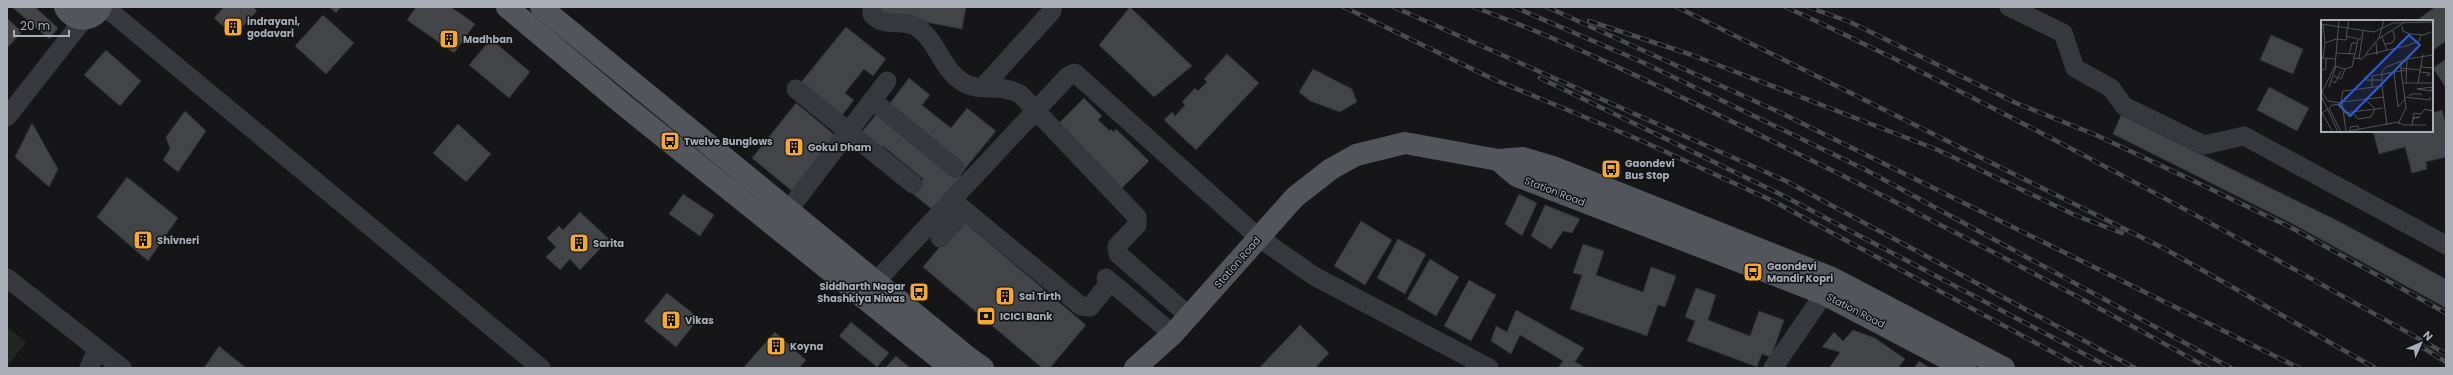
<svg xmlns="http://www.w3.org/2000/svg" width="2453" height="375" font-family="Poppins,sans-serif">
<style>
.green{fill:#1e261f}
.building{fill:#424448;stroke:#303034}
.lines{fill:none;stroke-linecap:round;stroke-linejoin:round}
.minor{stroke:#37383d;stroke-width:19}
.major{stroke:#53555c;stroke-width:22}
.rail-casing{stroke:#4a4c52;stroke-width:4.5}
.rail{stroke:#111113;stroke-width:3;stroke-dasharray:9;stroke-linecap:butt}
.labels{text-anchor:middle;stroke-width:3;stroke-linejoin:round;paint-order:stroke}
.poi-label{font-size:10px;font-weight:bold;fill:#a8aeb8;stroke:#111113;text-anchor:start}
.street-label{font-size:10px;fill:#a8aeb8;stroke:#111113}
.inset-road{fill:none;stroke:#505358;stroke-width:1}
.view{fill:#325cd3;fill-opacity:0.15;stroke:#325cd3;stroke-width:2}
.inset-edge{fill:none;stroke:#a8aeb8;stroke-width:2}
</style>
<rect width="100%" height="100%" fill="#161618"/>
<path class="green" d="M7,327L26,342L7,367Z"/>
<g class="building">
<path d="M12,7H35L58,28L49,39Z"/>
<path d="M224,7H253L257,11L234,36L214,18Z"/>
<path d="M329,7H341L336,13Z"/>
<path d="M416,7H451L475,24L454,53L407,20Z"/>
<path d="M877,7H966L962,29L876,13Z"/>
<path d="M1130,7L1192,66L1154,97L1099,45Z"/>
<path d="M2435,7H2446V41L2432,51V21H2416Z"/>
<path d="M323,15L354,43L326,74L295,46Z"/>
<path d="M7,18L22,32L7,48Z"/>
<path d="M846,27L886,59L873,76L864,69L845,93L854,100L839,119L798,86Z"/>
<path d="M2271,35L2303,49L2293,74L2260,60Z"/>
<path d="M491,39L530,72L509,98L469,65Z"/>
<path d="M106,50L141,81L120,106L84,75Z"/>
<path d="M1227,54L1259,83L1196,150L1164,120L1172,112L1175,116L1185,105L1182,102L1195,88L1198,91L1207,82L1204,79Z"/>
<path d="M2446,59V88L2433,68Z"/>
<path d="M1313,69L1352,89L1357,102L1340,112L1310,101L1299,92Z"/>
<path d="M909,78L930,95L922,105L951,128L967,108L996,131L964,170L887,107Z"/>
<path d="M2269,87L2309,108L2297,131L2257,110Z"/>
<path d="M1084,98L1102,116L1098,120L1110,131L1111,129L1114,132L1116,129L1149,161L1118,192L1053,129Z"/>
<path d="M796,103L836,136L792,191L752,158Z"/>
<path d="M880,110L963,178L935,212L912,193L923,179L883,146L880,151L860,134Z"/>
<path d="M2442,110L2446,126V157L2426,162L2427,169L2412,173L2405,147L2379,154L2373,131H2432V113Z"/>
<path d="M185,111L206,131L178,172L163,160L170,149L166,137Z"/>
<path d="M2121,115L2340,222L2446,279V308L2293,224L2113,134Z"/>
<path d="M32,123L58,169L49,187L15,157Z"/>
<path d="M458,124L491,154L466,182L433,153Z"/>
<path d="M127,177L178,218L148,261L97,217Z"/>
<path d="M683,194L714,215L700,236L669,214Z"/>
<path d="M1519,194L1537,203L1522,236L1505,224Z"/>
<path d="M1545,205L1580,219L1572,233L1563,231L1551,249L1531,236Z"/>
<path d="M580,212L609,239L580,270L570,259L560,270L546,257L556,247L547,238L559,226L563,230Z"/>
<path d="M962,220L1086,325L1050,368H1042L923,267Z"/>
<path d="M1361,221L1392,240L1365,285L1334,266Z"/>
<path d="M1398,239L1426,254L1405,294L1377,278Z"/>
<path d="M1583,244L1604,251L1596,275L1643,292L1651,267L1676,276L1665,307L1658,305L1647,336L1570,309L1582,275L1573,273Z"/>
<path d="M1430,259L1459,277L1436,316L1407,299Z"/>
<path d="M1469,280L1496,295L1471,341L1444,326Z"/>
<path d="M1696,288L1716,295L1708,320L1750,336L1759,311L1784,320L1771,357L1762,354L1757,367L1687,341L1695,321L1685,317Z"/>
<path d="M667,293L699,318L676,347L644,321Z"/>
<path d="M1516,310L1584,348L1575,362L1586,368H1558L1563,361L1520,335L1511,354L1491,341L1496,326L1507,332Z"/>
<path d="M851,322L889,353L877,367L839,336Z"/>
<path d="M1300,325L1329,353L1315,368H1259Z"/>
<path d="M1853,330L1875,338L1905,359L1898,368H1829L1840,352L1822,347L1834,332L1843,341Z"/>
<path d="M775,332L806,360L799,368H743Z"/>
<path d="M219,346L246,368H204Z"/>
<path d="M896,356L910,368H885Z"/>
<path d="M1919,361L1930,368H1914Z"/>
</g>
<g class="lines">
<g class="minor">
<path d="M105,7L541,368"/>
<path d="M872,7V14C882,28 902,19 915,26C938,39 940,69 964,83C982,93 1000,83 1020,94L1137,217V225L1117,246L1118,254L1189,316"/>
<path d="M2009,7L2063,33L2075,68L2111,88L2124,106L2204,145L2244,136L2446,245"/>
<path d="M983,87L1052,11V7"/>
<path d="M796,89L913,184"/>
<path d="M872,100L955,168"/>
<path d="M7,117L84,19"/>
<path d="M952,200L1081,306L1090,307L1110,282"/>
<path d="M780,221L887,81"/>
<path d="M940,238L964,210"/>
<path d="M7,278L122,368"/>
<path d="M1106,278L1173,334"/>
<path d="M866,292L1068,76L1075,73L1258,237L1314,276L1489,368"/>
<path d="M89,368L97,349"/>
<path d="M1773,368L1824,294L1830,281"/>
</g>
<g class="major">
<path d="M65,7C72,22 93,23 101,7"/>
<path d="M507,7L625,106L951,368"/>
<path d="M541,7L969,358L983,368"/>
<path d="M1498,160L1523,158L1553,167L1832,278L2004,368"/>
<path d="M1135,368L1173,334L1295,197L1331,169L1356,155L1405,143L1498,160L1517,176L1824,294L1965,368"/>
</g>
<g class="rail-casing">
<g id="rail">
<path d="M1344,7L1493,79L1642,141L1775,202L2082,368"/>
<path d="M1394,7L1786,181L2135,368"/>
<path d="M1474,7C1577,45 1675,94 1774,142C1921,213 2066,289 2208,368"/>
<path d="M1514,7L1642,62L1866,170L2231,368"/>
<path d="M1547,7L1779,112L2299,368"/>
<path d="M1677,7L2165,249L2375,368"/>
<path d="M1786,7C2012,112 2229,232 2446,354"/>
<path d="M1808,7L1850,22L2016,103L2096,135L2198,183L2292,228L2446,313"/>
<path d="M1589,21L1692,55L1938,150L2077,216L2122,233"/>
<path d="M1540,78L1780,194L2111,368"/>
<path d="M2417,344L2446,362"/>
</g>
</g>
<use href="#rail" class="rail"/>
</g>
<defs>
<g id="building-square" transform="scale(1)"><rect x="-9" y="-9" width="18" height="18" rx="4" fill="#f3a833" stroke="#111113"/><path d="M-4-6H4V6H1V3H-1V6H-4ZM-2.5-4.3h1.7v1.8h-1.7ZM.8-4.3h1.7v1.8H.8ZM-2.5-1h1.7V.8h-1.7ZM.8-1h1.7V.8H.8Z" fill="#111"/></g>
<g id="bus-square" transform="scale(1)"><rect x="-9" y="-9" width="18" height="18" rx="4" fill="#f3a833" stroke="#111113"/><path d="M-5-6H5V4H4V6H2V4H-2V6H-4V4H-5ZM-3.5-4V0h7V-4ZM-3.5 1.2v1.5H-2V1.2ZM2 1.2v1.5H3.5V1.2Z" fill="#111"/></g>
<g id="bank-square" transform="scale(1)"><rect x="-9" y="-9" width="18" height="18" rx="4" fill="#f3a833" stroke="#111113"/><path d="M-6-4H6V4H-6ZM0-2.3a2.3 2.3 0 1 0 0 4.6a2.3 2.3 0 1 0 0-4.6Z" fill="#111"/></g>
</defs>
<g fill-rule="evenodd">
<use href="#building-square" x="233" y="27"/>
<use href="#building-square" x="449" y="39"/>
<use href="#bus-square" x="670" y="141"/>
<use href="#building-square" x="794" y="147"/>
<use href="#bus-square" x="1611" y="169"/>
<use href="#building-square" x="143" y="240"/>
<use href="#building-square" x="579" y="243"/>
<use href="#bus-square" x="1753" y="272"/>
<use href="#bus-square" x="919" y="292"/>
<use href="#building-square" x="1005" y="296"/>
<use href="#bank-square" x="986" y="316"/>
<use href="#building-square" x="671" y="320"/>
<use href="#building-square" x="776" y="346"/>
</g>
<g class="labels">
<g class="poi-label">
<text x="247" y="25">indrayani,<tspan x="247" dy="12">godavari</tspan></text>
<text x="463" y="43">Madhban</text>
<text x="684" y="145">Twelve Bunglows</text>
<text x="808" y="151">Gokul Dham</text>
<text x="1625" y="167">Gaondevi<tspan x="1625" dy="12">Bus Stop</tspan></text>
<text x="157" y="244">Shivneri</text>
<text x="593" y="247">Sarita</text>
<text x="1767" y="270">Gaondevi<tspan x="1767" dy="12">Mandir Kopri</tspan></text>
<text x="905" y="290" text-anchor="end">Siddharth Nagar<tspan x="905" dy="12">Shashkiya Niwas</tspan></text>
<text x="1019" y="300">Sai Tirth</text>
<text x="1000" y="320">ICICI Bank</text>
<text x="685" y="324">Vikas</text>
<text x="790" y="350">Koyna</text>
</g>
<g class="street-label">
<text transform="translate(1555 191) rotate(21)" y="4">Station Road</text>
<text transform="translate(1237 262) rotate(-49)" y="4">Station Road</text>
<text transform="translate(1856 310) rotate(27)" y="4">Station Road</text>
</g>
</g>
<g transform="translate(2321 20)">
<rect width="112" height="112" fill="#161618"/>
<path class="inset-road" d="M18,0L14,46L1,72L7,81L20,83M28,0L25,16L37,19M0,4L53,12L72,3L112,2M2,4L4,23L15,19L25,20L27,16M81,6L82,11L89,14L102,15L110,12M61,17L66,30M58,18L63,0M55,23L56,35M64,24L71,23L74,18L72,11M16,33L33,34M28,34L31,23H36M45,35L85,26L98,21L100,15M0,38L14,39M2,38L4,23M32,38L41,39L57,19L84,2M38,39L42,11M79,42L85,88L77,104L79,103M14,46L23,49L31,47L37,20L40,18M100,47L112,48M80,48L100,50M1,50L5,49V38M73,52L77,87L84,79M99,52L109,53L107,56L106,54M13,56L20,59L24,49M45,56L43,60H61M11,61L14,63L20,51M82,63H112M85,63L86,38M97,63L102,34M61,66L66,105M61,66V52L65,47L86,39L112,35M8,67L15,46M51,67V56L85,50M112,67L96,69L110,71L112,67V66M0,75L17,112M88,76L91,74H101M83,77L109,80V77M20,82L22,71L61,66M21,82L63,77M21,83L25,111M19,84L11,85L8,88L20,112M7,89L1,93L12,112M31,92L37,99L50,97L54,89L45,80M22,93L62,88M91,99L99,97L93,98M78,103L83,105H105M91,105L93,93L100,94L104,89L112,91M29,110V107L37,106L38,110M23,112L77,102"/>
<path class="view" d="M88,15L99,25L29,96L18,85Z"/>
<rect width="112" height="112" class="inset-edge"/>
</g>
<rect width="2453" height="375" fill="none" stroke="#a8aeb8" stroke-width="16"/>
<g transform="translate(2421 343) rotate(45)" stroke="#111113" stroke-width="3" paint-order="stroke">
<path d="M0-3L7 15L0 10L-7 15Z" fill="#a8aeb8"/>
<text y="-6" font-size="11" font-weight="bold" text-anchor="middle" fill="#a8aeb8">N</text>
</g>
<path d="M14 30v6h55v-6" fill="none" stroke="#a8aeb8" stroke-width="2"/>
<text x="20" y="30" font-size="12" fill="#a8aeb8" stroke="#111113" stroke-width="3" paint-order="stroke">20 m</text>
</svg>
